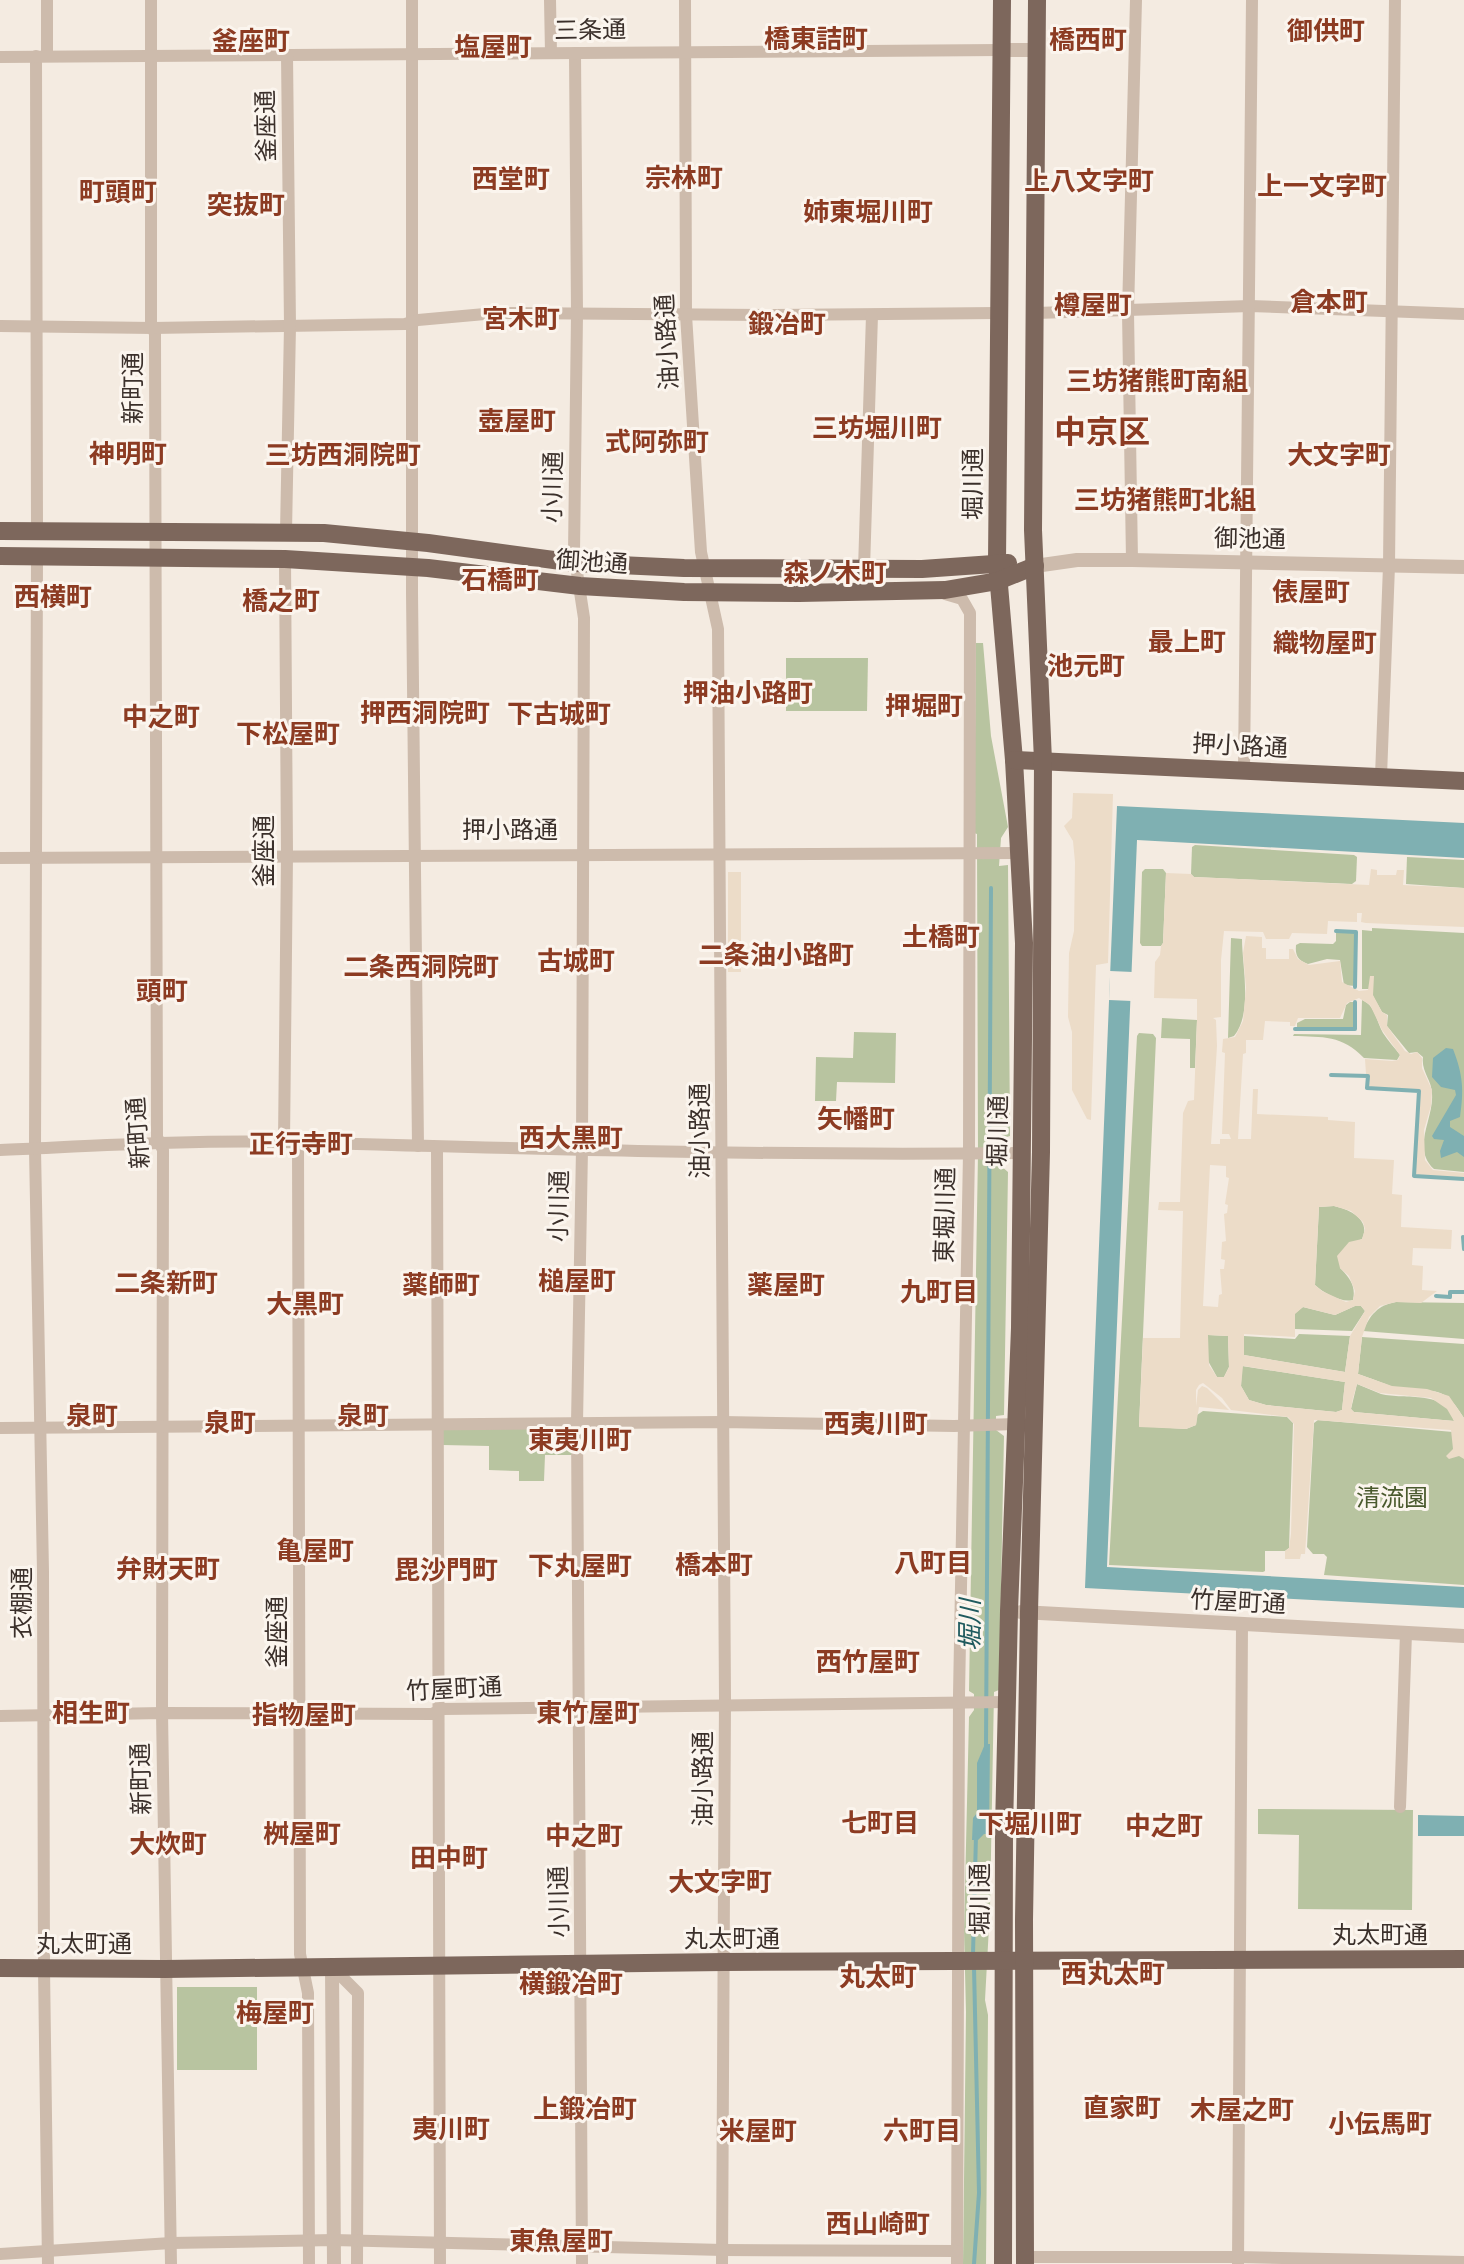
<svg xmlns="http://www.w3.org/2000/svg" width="1464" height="2264" font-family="Signika,'Noto Sans JP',sans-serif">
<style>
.green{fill:#b8c4a0}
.plaza{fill:#ecdcc8;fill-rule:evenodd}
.water{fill:#7fb0b2}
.pier{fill:#f4ebe1}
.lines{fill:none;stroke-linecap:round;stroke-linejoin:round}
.stream{stroke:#7fb0b2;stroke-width:4}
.minor{stroke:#cdbbac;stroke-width:12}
.tertiary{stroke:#cdbbac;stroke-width:14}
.primary{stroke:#7d675c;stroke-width:18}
.labels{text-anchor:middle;stroke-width:6;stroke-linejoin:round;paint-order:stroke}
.street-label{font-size:24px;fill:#3b302b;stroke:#fbf5ee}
.park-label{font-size:24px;fill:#4a5a2e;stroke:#fbf5ee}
.neighbourhood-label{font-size:26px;font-weight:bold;fill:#8c3b22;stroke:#fbf5ee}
.water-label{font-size:26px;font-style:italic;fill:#1f5a5e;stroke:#fbf5ee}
.district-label{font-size:32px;font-weight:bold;fill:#8c3b22;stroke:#fbf5ee}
</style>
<rect width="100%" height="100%" fill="#f4ebe1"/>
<g class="green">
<path d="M976,643H983L991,736L1008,827L1001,838L999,866L1008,865L1010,1136L1000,1139L1001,1166L1008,1172L1004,1415L996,1416V1430L1004,1436L999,1690L994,1692L990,1908L985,2000L988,2015L986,2264H963L966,2012L964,1931L969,1717L974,1710V1694L969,1691L978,1153L977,843V834L974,833Z"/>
<path d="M786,658H868L867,711H786Z"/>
<path d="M1195,845L1354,855L1357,857L1356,881L1352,884L1194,877L1191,874L1192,847Z"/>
<path d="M1407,857L1464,860V888L1406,884Z"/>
<path d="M1145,869H1163L1166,873L1163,943L1161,946H1142L1140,943L1142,872Z"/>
<path d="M1372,928L1464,933V1172L1434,1169C1411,1148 1434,1119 1432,1094C1432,1080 1421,1072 1423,1057L1417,1052L1409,1053L1387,1026L1388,1015L1382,1012L1369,989H1362V930L1372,931Z"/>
<path d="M1336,932L1355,933V986L1344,985L1340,960L1327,959L1308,964C1298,960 1295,956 1296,945L1300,943L1333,944L1336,941Z"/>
<path d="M1231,938L1242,939C1242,966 1253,1013 1234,1036L1228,1038Z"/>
<path d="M1362,1000C1376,1006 1376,1021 1383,1033C1388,1041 1395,1048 1400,1055L1397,1060L1364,1058C1342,1035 1323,1037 1293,1036L1294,1034L1361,1035Z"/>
<path d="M1350,1002H1355V1029L1297,1028V1023L1305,1019H1343L1346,1005Z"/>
<path d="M1162,1018L1197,1020L1195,1068H1190V1039L1161,1038Z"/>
<path d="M854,1032L896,1033L895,1083L837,1082L836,1101H815L816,1057L853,1058Z"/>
<path d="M1139,1033L1153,1034L1156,1038L1139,1426L1186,1429L1196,1425L1197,1415L1203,1411L1287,1417L1293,1423L1289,1548L1285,1551H1265V1571L1263,1572L1109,1565L1137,1036Z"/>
<path d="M1334,1206C1351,1210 1371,1220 1362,1239L1355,1242L1340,1268C1350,1278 1356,1286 1353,1300C1341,1303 1324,1293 1315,1285L1319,1207Z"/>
<path d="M1396,1302L1464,1303V1339L1363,1331C1370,1315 1378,1305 1396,1302Z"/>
<path d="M1355,1306H1361L1365,1311L1352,1331L1295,1329L1294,1314L1303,1307L1335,1315Z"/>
<path d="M1299,1334L1350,1336L1345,1372L1244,1355V1336L1295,1339Z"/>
<path d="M1208,1335L1228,1336L1229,1367L1224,1377H1217L1207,1359Z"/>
<path d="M1362,1337L1464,1344V1418C1440,1378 1430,1397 1393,1387C1383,1383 1370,1378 1358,1374Z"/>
<path d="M1242,1366L1345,1382L1342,1410L1336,1412L1266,1405L1249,1400L1241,1386Z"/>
<path d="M1357,1384C1365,1387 1373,1391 1381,1394C1405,1400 1446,1389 1454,1421L1354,1412L1351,1409Z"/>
<path d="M1318,1420L1464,1433V1585L1324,1575L1327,1557L1324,1554H1313L1307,1547L1314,1423Z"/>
<path d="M443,1426H573V1455H545L544,1481H519V1471L489,1470V1446L443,1445Z"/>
<path d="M1258,1809L1413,1810L1412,1910L1298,1909L1299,1835L1258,1834Z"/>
<rect x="177" y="1987" width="80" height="83"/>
</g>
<g class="plaza">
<path d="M1073,793L1113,794L1108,963L1096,965L1091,1120L1087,1119L1072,1090V1032L1068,1017L1069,953L1074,931L1075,862L1073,841L1064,826L1072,818Z"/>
<path d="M1371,869L1377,870V875H1396L1397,870H1404L1403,885L1464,888V927L1366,923L1361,922L1362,913H1357V922L1328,921L1327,934L1292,933L1289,939H1266L1263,932L1224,931L1221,960V1017L1213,1018L1216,1020L1217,1046L1211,1144H1220V1139H1231L1229,1134H1222L1225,1053L1222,1052L1223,1039L1235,1037L1243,1021L1246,988L1243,953L1246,936L1262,937V948H1266V959H1289V949H1293L1298,959L1309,965L1340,961L1342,982L1359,991L1368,990L1370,976H1374L1373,995L1382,1012L1387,1015V1026L1405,1051L1411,1054L1417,1052L1422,1058V1068L1432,1090L1431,1106L1424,1130L1425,1160L1433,1170L1464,1173V1179L1414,1177L1418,1092L1367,1089L1365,1059L1392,1061L1398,1060L1400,1055L1382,1030L1370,1005L1359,998L1347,1003L1340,1018H1298L1295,1026H1290V1022L1265,1021L1263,1040H1246V1053L1243,1054L1238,1139H1251L1253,1089H1258L1257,1114L1328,1117V1120L1355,1122L1354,1158L1394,1160L1392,1194L1402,1195L1401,1227L1452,1230L1451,1249L1413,1248L1412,1265L1423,1266L1422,1290L1437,1291L1421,1303L1396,1302L1380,1306L1369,1317L1362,1337L1358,1374L1392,1386L1427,1389L1449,1396L1464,1418V1459L1459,1456L1449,1459L1446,1456L1453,1449L1451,1430L1314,1420L1305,1554H1301L1300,1559H1285V1551L1289,1548L1291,1534L1294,1424L1288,1417L1231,1410L1222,1398L1203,1383L1199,1385L1196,1390V1406L1198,1390L1202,1386L1207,1388L1229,1410L1199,1407L1196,1425L1186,1429L1139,1427L1143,1338H1180L1183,1211L1158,1210L1159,1202H1180L1183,1113L1188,1101L1194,1100L1197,1020V999L1154,998L1155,962L1160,955L1161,946L1163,943L1166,873L1191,874L1194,877L1369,885ZM1210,1165L1226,1166V1177L1229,1178L1225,1204L1228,1205L1227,1213L1224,1214L1226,1241L1222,1242L1221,1259L1225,1260L1224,1269H1220L1222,1294L1219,1295L1218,1307L1203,1306ZM1334,1206L1351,1211L1363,1222L1365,1229L1362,1239L1349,1242L1337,1256L1340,1268L1349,1276L1355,1291L1353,1300L1346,1302L1322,1291L1315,1285L1319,1207ZM1355,1306H1361L1365,1311L1350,1336L1345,1372L1244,1355V1334L1295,1337V1314L1303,1307L1335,1315ZM1208,1335L1228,1336L1229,1367L1224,1377H1217L1209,1365ZM1243,1366L1345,1382L1342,1410L1336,1412L1266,1405L1249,1400L1241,1386ZM1357,1384L1380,1393L1431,1398L1447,1409L1454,1421L1354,1412L1351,1409L1353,1398Z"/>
<rect x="728" y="872" width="13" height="100"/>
</g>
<g class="water">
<path d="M1117,806L1464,823V858L1137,840L1107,1567L1464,1587V1608L1085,1588Z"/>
<path d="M1446,1048L1453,1049C1463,1075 1464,1090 1460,1117L1450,1121V1127L1464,1136V1157L1457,1152L1441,1158L1440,1151L1444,1140L1434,1139L1432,1136L1456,1095L1455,1090L1441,1087L1432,1077L1433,1058Z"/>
<path d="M985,1744H990L989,1834H984L978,1840H972L973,1818L977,1813V1763Z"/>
<path d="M1418,1815L1464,1816V1836H1418Z"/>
</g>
<path class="pier" d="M1110,971L1133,972L1132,1001L1109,1000Z"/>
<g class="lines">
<g class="stream">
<path d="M1336,931L1356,932L1355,987"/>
<path d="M1295,1029H1355V1002"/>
<path d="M1331,1075L1368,1076L1367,1088L1419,1091L1414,1176L1464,1179"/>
<path d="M1463,1237L1464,1249"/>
<path d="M1436,1296L1450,1297V1292H1464"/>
<path d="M986,1748L991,888"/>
<path d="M973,1954L976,1835"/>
<path d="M974,1967L979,2193L974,2264"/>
</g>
<g class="minor">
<path d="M47,0V56"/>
<path d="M151,0V323L155,334L157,1137L163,1150L162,1713L171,2264"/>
<path d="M412,0V593L418,1146"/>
<path d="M550,0L551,53"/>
<path d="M685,0L686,315L701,552L718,629L725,1699L722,2264"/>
<path d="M575,53L577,314L574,553L584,618L582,1149L577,1423L582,2264"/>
<path d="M36,56L37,531"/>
<path d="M0,57L1000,50"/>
<path d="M1036,313L1250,306L1464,314"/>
<path d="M0,326L153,328L405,324L418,320L496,313L774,315L998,313"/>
<path d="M286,532L290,326L287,55"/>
<path d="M37,557L35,1149L43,1572L44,1968L48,2264"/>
<path d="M1132,560L1128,312L1136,0"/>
<path d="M864,569L872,315"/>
<path d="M945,594L962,599L970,613L969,1153L959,1695L957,2264"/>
<path d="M1244,771L1252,0"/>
<path d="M1381,776L1389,566L1395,0"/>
<path d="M0,858L1020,853"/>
<path d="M284,1142L287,855L285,559"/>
<path d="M298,1143L300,1954L308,1993L309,2264"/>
<path d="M437,1147L440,2264"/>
<path d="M0,1150C94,1146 190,1140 284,1142C530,1149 776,1156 1022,1153"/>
<path d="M0,1428L723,1422L954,1426L1016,1424"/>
<path d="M0,1716L162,1713L432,1714L443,1709L1007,1702"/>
<path d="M1400,1807L1406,1633"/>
<path d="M332,1967L358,1993L357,2264"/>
<path d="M0,2254L171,2243L334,2240L723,2250L957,2251"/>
<path d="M1025,2257H1238L1464,2262"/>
<path d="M1238,2264L1242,1625"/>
</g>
<g class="tertiary">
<path d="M1000,50H1037"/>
<path d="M1035,566L1077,560H1132L1464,567"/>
<path d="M1021,1612L1464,1636"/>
<path d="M332,1967L334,2264"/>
</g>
<g class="primary">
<path d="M1002,0L997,562L1014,760L1024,943L1020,1328L1009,1611L1004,1829L1003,2264"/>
<path d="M0,531L324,533L428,543L576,563L684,568L922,569L1008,563"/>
<path d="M0,556L285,559L428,568L580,586L684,592L799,593L945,590L998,581L1035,566"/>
<path d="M1014,760L1464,781"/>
<path d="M0,1968L165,1969L724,1962L1464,1959"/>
<path d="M1025,2264L1024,1920L1029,1612L1041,1152L1042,972L1043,761L1033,530L1037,0"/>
</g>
</g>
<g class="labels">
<g class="street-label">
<text transform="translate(590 30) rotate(-1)" y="8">三条通</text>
<text transform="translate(266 126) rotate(-91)" y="8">釜座通</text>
<text transform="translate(667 342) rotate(-93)" y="8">油小路通</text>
<text transform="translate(133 388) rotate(-90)" y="8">新町通</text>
<text transform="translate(973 484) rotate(-90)" y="8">堀川通</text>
<text transform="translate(553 487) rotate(-89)" y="8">小川通</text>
<text transform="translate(1250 539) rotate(1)" y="8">御池通</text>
<text transform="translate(592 562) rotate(4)" y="8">御池通</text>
<text transform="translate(1240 746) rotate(3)" y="8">押小路通</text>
<text x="510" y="838">押小路通</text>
<text transform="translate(264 851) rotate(-90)" y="8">釜座通</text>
<text transform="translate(700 1131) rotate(-90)" y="8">油小路通</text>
<text transform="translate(998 1131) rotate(-89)" y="8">堀川通</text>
<text transform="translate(138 1133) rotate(-94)" y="8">新町通</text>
<text transform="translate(559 1206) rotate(-89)" y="8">小川通</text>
<text transform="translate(945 1215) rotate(-89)" y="8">東堀川通</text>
<text transform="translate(1238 1602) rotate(3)" y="8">竹屋町通</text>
<text transform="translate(22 1603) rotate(-90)" y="8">衣棚通</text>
<text transform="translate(277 1632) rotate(-90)" y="8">釜座通</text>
<text transform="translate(454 1689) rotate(-3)" y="8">竹屋町通</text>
<text transform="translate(141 1779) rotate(-91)" y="8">新町通</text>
<text transform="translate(703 1779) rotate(-90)" y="8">油小路通</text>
<text transform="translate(980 1899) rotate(-90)" y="8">堀川通</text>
<text transform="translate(559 1902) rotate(-91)" y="8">小川通</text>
<text x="1380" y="1943">丸太町通</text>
<text x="732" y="1947">丸太町通</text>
<text x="84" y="1952">丸太町通</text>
</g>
<g class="park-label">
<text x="1392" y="1506">清流園</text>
</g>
<g class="neighbourhood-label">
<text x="1326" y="40">御供町</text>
<text x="816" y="48">橋東詰町</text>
<text x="1088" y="49">橋西町</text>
<text x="251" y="50">釜座町</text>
<text x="493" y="56">塩屋町</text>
<text x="684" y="187">宗林町</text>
<text x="511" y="188">西堂町</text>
<text x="1089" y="190">上八文字町</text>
<text x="1322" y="195">上一文字町</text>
<text x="118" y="201">町頭町</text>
<text x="246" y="214">突抜町</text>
<text x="868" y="221">姉東堀川町</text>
<text x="1329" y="311">倉本町</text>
<text x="1093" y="314">樽屋町</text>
<text x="521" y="328">宮木町</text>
<text x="787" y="333">鍛冶町</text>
<text x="1157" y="390">三坊猪熊町南組</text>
<text x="517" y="430">壺屋町</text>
<text x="877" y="437">三坊堀川町</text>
<text x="657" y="451">式阿弥町</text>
<text x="128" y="463">神明町</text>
<text x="343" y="464">三坊西洞院町</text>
<text x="1339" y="464">大文字町</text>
<text x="1165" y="509">三坊猪熊町北組</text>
<text x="835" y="582">森ノ木町</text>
<text x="500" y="589">石橋町</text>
<text x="1311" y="601">俵屋町</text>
<text x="53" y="606">西横町</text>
<text x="281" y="610">橋之町</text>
<text x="1187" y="651">最上町</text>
<text x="1325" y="652">織物屋町</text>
<text x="1086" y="675">池元町</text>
<text x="748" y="702">押油小路町</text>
<text x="924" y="715">押堀町</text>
<text x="425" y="722">押西洞院町</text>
<text x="559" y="723">下古城町</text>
<text x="161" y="726">中之町</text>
<text x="288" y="743">下松屋町</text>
<text x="941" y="946">土橋町</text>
<text x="776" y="964">二条油小路町</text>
<text x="576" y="970">古城町</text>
<text x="421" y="976">二条西洞院町</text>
<text x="162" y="1000">頭町</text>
<text x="856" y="1128">矢幡町</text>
<text x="571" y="1147">西大黒町</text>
<text x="301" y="1153">正行寺町</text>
<text x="577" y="1290">槌屋町</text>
<text x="166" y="1292">二条新町</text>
<text x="441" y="1294">薬師町</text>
<text x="786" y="1294">薬屋町</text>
<text x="939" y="1301">九町目</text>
<text x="305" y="1313">大黒町</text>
<text x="92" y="1425">泉町</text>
<text x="363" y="1425">泉町</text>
<text x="230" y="1432">泉町</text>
<text x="876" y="1433">西夷川町</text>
<text x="580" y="1449">東夷川町</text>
<text x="315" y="1560">亀屋町</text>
<text x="933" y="1572">八町目</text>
<text x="714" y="1574">橋本町</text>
<text x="580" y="1575">下丸屋町</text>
<text x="168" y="1578">弁財天町</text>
<text x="446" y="1579">毘沙門町</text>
<text x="868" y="1671">西竹屋町</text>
<text x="91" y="1722">相生町</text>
<text x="588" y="1722">東竹屋町</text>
<text x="304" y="1724">指物屋町</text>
<text x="880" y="1832">七町目</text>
<text x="1030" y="1833">下堀川町</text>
<text x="1164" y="1835">中之町</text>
<text x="302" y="1843">桝屋町</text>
<text x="584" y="1845">中之町</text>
<text x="168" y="1853">大炊町</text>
<text x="449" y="1867">田中町</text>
<text x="720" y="1891">大文字町</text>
<text x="1113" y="1983">西丸太町</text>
<text x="878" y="1986">丸太町</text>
<text x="571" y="1993">横鍛冶町</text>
<text x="275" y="2022">梅屋町</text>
<text x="1122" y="2117">直家町</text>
<text x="585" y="2118">上鍛冶町</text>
<text x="1242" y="2119">木屋之町</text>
<text x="1380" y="2133">小伝馬町</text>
<text x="451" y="2138">夷川町</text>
<text x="758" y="2140">米屋町</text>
<text x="922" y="2140">六町目</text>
<text x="878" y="2233">西山崎町</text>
<text x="561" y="2250">東魚屋町</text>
</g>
<g class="water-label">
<text transform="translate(970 1625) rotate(-90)" y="9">堀川</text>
</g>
<g class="district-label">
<text x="1102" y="443">中京区</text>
</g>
</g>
</svg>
